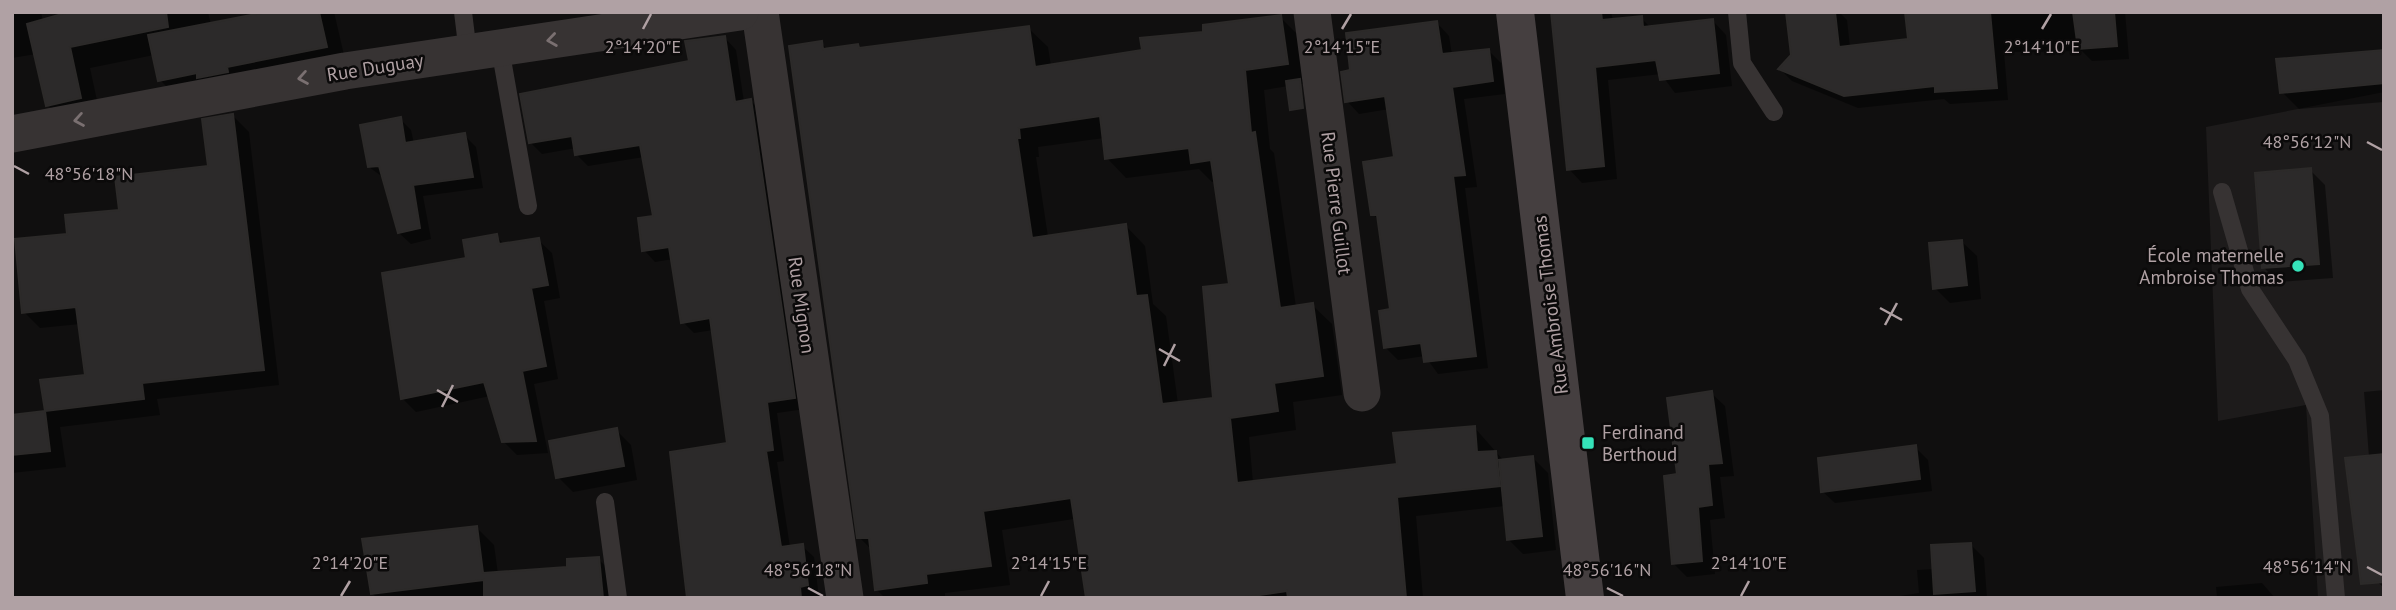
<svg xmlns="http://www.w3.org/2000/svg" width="2396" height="610" font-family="'PT Sans',sans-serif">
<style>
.built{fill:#1d1b1b}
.shadow{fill:#0007;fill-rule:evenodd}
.building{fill:#2c2a2a;stroke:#2c2a29;stroke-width:2;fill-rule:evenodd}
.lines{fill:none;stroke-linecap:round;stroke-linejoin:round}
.lane{stroke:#373333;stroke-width:18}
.street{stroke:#373333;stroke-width:37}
.secondary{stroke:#453f40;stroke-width:38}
.oneway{stroke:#7a7071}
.ticks{fill:none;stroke:#b0a1a4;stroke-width:2.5}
.poi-dot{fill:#35e2b9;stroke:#0b0a0a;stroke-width:2.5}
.labels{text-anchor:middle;stroke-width:5;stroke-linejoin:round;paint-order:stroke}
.street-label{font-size:19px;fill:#b0a1a4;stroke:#0b0a0a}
.poi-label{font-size:19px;fill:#b0a1a4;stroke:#0b0a0a;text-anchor:end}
.ticks-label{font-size:18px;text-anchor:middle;fill:#b0a1a4;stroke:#0b0a0a;stroke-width:5;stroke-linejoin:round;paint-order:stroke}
</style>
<rect width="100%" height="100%" fill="#100f0f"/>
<path class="built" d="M2384,92V598H2318L2306,405L2218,421L2206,127Z"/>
<g class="shadow">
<path d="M12,12H41L43,21L76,12H208L211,25L277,12H334L347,68L181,101L160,80L154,55L90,68L101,119L69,126L48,105L36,54L12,58Z"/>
<path d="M1554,12H1611L1613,21L1641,18L1651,28L1713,21L1726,35L1732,86L1675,93L1661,74L1608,80L1617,179L1582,183L1569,169Z"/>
<path d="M1788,12H1839L1847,20L1850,47L1910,41L1907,12H2125L2129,59L2092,61L2082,51L2004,52L2008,100L1950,104L1944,99L1858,108L1792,81L1780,69L1793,55Z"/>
<path d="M1280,17L1300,37L1307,83L1264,90L1270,149L1274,153L1296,307L1312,305L1332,324L1342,395L1293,402L1296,430L1249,437L1253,483L1399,466L1474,427L1504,461L1533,458L1548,473L1556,550L1523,554L1508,539L1505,506L1416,516L1423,598H1088L1074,519L1002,530L1010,585L945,593V598H885L877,590L872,550L859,537L821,43L828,50L857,46L861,49L1028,28L1048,47L1051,66L1144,51L1205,33ZM1104,138L1107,158L1126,178L1199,169L1212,182L1216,181L1231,285L1215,400L1178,404L1166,316L1153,304L1145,246L1126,226L1048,237L1036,157H1039L1038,147Z"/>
<path d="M1437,23L1449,36L1452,55L1488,50L1501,63L1505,94L1464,99L1477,187L1465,188L1488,368L1438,374L1425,356L1398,360L1386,348L1391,311L1379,221L1373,214L1396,159L1389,109L1359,114L1347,101L1352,72Z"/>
<path d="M725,38L736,50L744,102L751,101L762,112L805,409L777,413L784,461L777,462L790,547L802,546L814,557L819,598H689L729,445L713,330L694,333L683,322L673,259L655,262L644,250L655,218L644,157L588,166L577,155L576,148L542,154L530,142L691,62Z"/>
<path d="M2384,52V102L2299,109L2282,92Z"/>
<path d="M232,115L249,132L279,385L157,399L160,415L60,427L66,467L12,473V417L46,413L42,382L87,377L80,324L40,328L24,312L69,235L210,167Z"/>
<path d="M400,119L411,130L414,144L464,135L476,147L483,188L423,196L431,239L411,244L399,233L384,178L369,167Z"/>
<path d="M2310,170L2325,185L2333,278L2279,282L2264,268Z"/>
<path d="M496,236L505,245L538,240L552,253L560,298L544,301L558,379L534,384L548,453L517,455L503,441L490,396L416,412L403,399L468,259Z"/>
<path d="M1962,242L1977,256L1981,299L1950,303L1935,288Z"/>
<path d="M2384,390V588L2360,565L2369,457L2364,392Z"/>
<path d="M1711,393L1725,406L1734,476L1720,477L1725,518L1710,520L1715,574L1687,577L1674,564Z"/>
<path d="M616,430L631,445L637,480L573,492L558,477Z"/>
<path d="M1915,447L1928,460L1932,491L1835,503L1822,491Z"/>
<path d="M477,528L494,545L498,574L569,568L598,559L616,576L618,598H377L372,593Z"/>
<path d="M1970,544L1984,558L1987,598H1887L1919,593L1917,570L1934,569Z"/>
<path d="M2262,583L2275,598H2205L2217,597L2216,587Z"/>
</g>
<g class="building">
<path d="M69,12H166L168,27L70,47L81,98L46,106L27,24Z"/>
<path d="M267,12H319L327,47L227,67L228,72L197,78V73L158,81L148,35Z"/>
<path d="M1551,12H1601L1602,20L1642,16L1643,27L1713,19L1719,73L1660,80L1656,60L1595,67L1604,166L1567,170Z"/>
<path d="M1786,12H1835L1839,47L1908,39L1905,12H1990L1997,88L1935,92V86L1844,96L1778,69L1791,55Z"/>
<path d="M2073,12H2114L2117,46L2078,49Z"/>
<path d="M1281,15L1288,64L1245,70L1251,133L1255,132L1280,308L1313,303L1323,376L1274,383L1278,411L1230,418L1237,483L1397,464L1393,433L1475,426L1477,452L1496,451L1500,486L1397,497L1406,598H1288L1287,591L1238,598H1086L1071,498L983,511L991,566L926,574L927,583L875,590L869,538H857L789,46L822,41L823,49L858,44L859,48L1029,26L1035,67L1142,50L1140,38L1203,32V25ZM1100,116L1105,159L1189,148L1191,163L1211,160L1229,284L1203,287L1213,398L1162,404L1147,295L1136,296L1126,224L1032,238L1017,138H1020L1019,128Z"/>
<path d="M1437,21L1442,54L1489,49L1493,81L1452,87L1465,175L1453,176L1476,356L1424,362L1421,343L1384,348L1379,311L1390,309L1377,215H1371L1363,162L1394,157L1385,96L1345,102L1341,72L1350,70L1346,33Z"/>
<path d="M725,36L735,102L751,99L795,398L767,402L773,450L766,451L781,547L803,544L808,585L800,587L801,598H687L670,452L727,443L710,318L681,323L669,247L642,251L638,218L653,216L640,145L575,155L572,136L529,143L520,94L689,61L685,41Z"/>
<path d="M2384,50V83L2280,93L2276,59Z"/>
<path d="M1300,79L1303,108L1290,110L1286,81Z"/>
<path d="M233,114L264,370L142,383L144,399L45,411L50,451L12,455V415L45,411L40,380L85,375L76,307L22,313L15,239L67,234L65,215L119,210L115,177L208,166L202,119Z"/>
<path d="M401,117L405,143L465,133L473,177L413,185L420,228L398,233L379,166L368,167L360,125Z"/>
<path d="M2311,168L2319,264L2262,268L2255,173Z"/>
<path d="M497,234L499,244L539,238L548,285L531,288L546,366L522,371L536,441L502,442L484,382L401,399L382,273L466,258L463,240Z"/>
<path d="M1962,240L1967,285L1933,289L1929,243Z"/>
<path d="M1712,391L1722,463L1708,464L1712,505L1698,507L1702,561L1672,564L1664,476L1677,474L1667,398Z"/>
<path d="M617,428L624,466L556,478L549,441Z"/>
<path d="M1916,445L1920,479L1821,492L1818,458Z"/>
<path d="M2384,454V582L2361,584L2345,458Z"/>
<path d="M1533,456L1542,536L1507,540L1499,460Z"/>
<path d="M477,526L483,573L567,567V559L599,557L603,598H484V580L371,594L362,539Z"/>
<path d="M1971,543L1975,591L1934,594L1931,545Z"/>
</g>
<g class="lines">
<g class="lane">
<path d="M463,12L468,53"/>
<path d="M1737,12L1742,63L1774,112"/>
<path d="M500,48L528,206"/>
<path d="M2222,192L2250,289L2297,360L2320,416L2336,598"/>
<path d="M605,502L618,598"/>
</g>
<g class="street">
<path d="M760,12L845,598"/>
<path d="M1312,12L1362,393"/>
<path d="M12,134L345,71L740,12"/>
</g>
<path class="secondary" d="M1515,12L1585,598"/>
</g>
<defs><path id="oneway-chevron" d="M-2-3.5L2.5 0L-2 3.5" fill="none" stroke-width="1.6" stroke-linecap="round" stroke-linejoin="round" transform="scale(1.75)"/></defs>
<g class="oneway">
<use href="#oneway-chevron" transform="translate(552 40) rotate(172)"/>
<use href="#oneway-chevron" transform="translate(303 78) rotate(170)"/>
<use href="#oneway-chevron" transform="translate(79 120) rotate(170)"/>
</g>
<path class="ticks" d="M643,29L651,14M1342,29L1351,14M2042,29L2051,14M2367,142L2382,150M14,166L29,174M1880,308L1902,320M1885,325L1897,303M1159,349L1180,361M1164,366L1175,344M437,390L458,402M442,407L453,385M2367,567L2382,575M808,588L823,596M1607,588L1623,596M341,596L350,581M1041,596L1049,581M1741,596L1749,581"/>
<g class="poi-dot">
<circle cx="2298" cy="266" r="7"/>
<rect x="1581" y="436" width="14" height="14" rx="3.5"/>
</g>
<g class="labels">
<g class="street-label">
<text transform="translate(375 67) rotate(-9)" y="7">Rue Duguay</text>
<text transform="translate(1337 203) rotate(83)" y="7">Rue Pierre Guillot</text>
<text transform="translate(802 305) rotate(82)" y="7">Rue Mignon</text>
<text transform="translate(1550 305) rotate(-97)" y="7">Rue Ambroise Thomas</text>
</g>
<g class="poi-label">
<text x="2284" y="262">École maternelle<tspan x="2284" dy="22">Ambroise Thomas</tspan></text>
<text x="1602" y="439" text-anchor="start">Ferdinand<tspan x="1602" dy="22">Berthoud</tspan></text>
</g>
</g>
<g class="ticks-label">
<text x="643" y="53">2°14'20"E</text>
<text x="1342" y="53">2°14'15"E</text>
<text x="2042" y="53">2°14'10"E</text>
<text x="2307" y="148">48°56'12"N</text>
<text x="89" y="180">48°56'18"N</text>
<text x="350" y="569">2°14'20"E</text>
<text x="1049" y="569">2°14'15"E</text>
<text x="1749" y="569">2°14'10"E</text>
<text x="2307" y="573">48°56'14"N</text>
<text x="808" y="576">48°56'18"N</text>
<text x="1607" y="576">48°56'16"N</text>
</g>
<rect width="2396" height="610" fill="none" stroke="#b0a1a4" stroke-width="28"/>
</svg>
